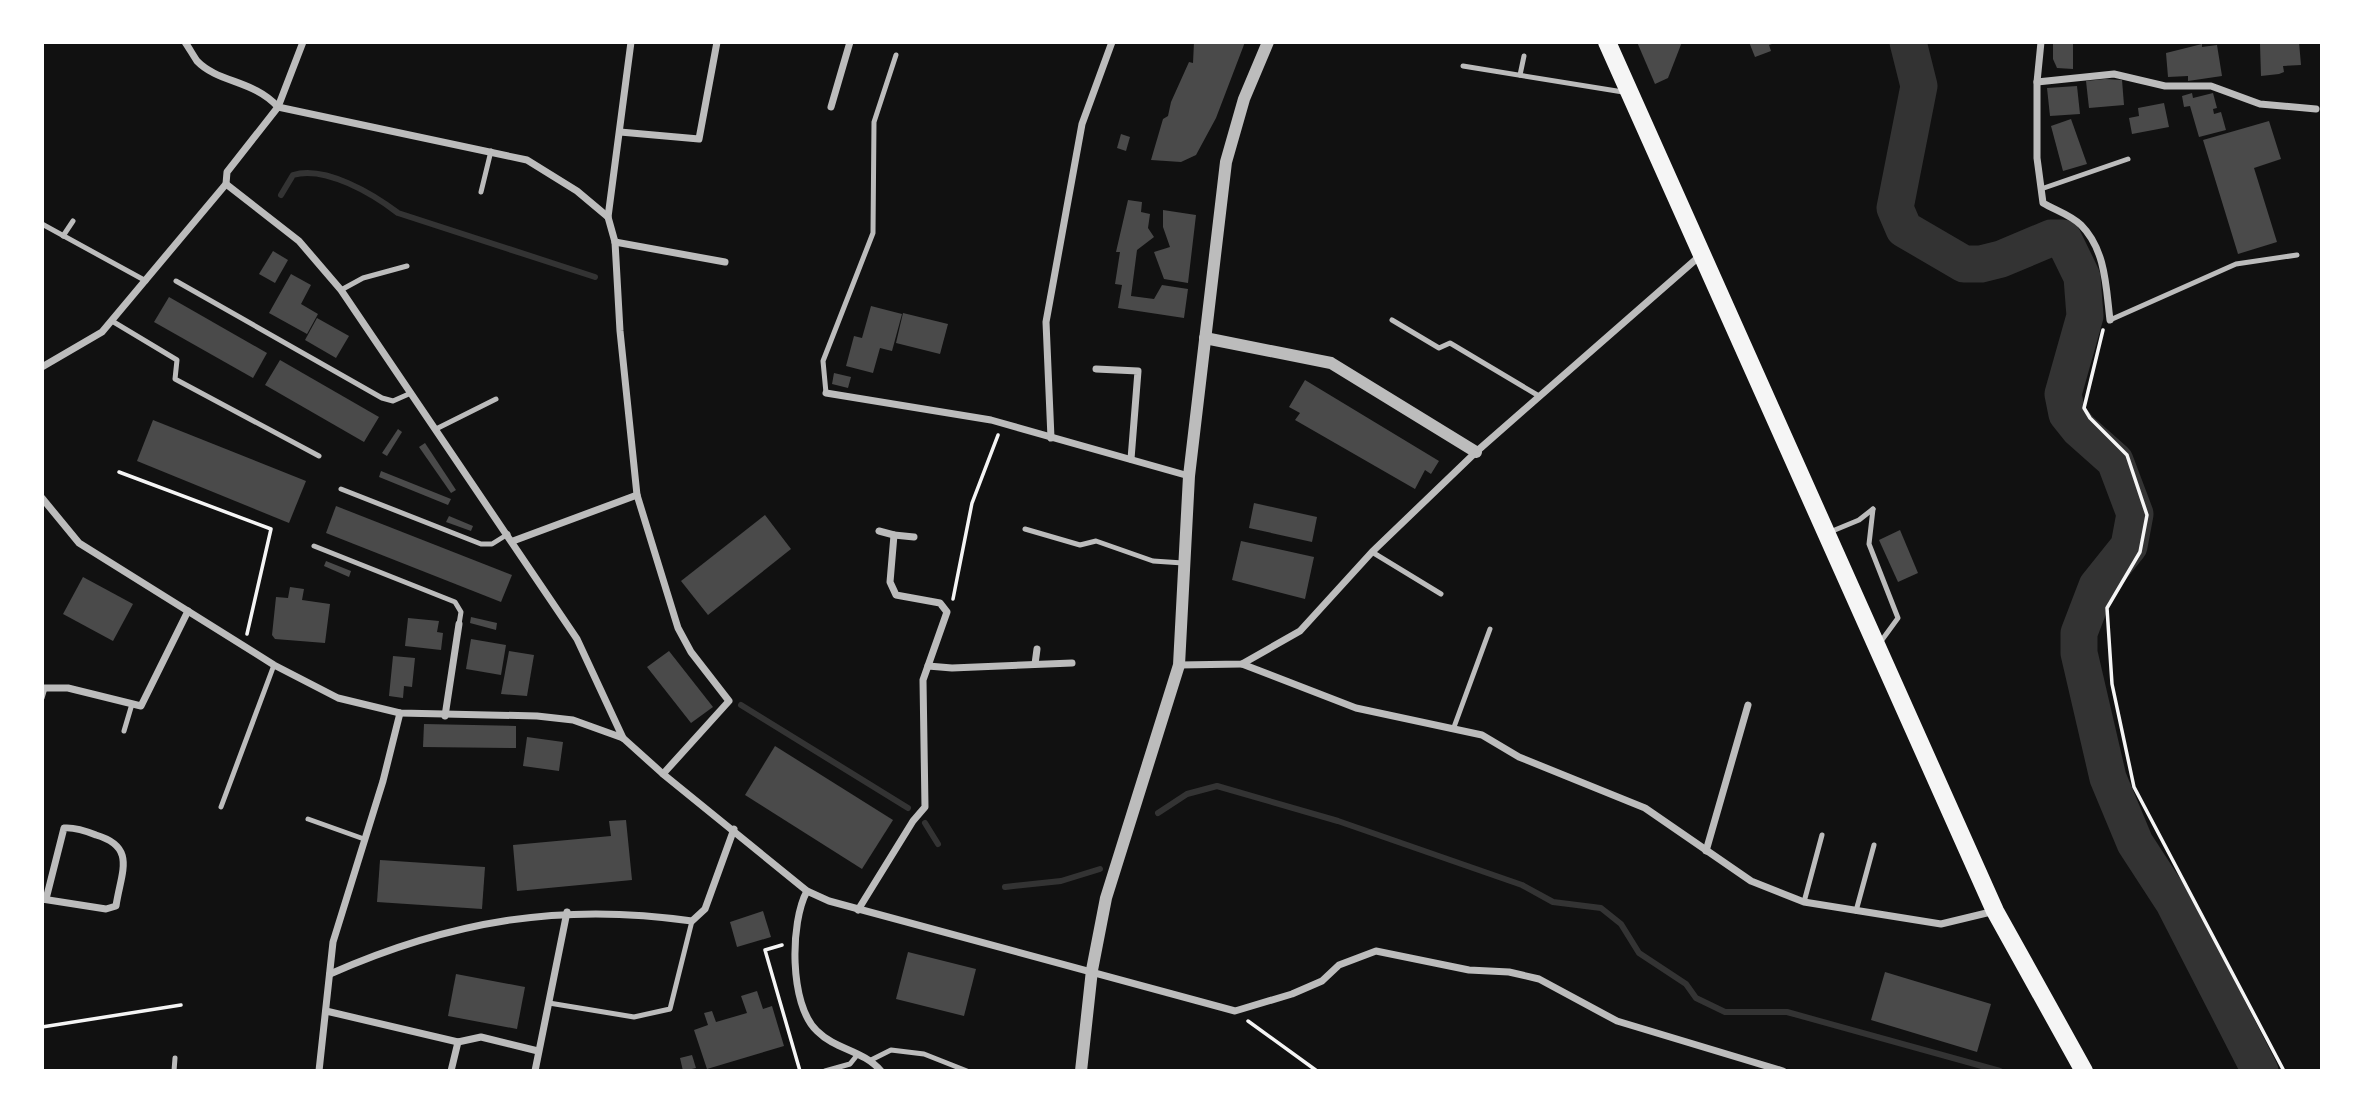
<svg xmlns="http://www.w3.org/2000/svg" width="2364" height="1113" font-family="'Space Grotesk',sans-serif">
<style>
.lines{fill:none;stroke-linecap:round;stroke-linejoin:round}
.stream{stroke:#333;stroke-width:6}
.river{stroke:#333;stroke-width:37}
.building{fill:#4a4a4a}
.path{stroke:#f5f5f5;stroke-width:3.5}
.service{stroke:#bcbcbc;stroke-width:5}
.minor{stroke:#bcbcbc;stroke-width:7}
.tertiary{stroke:#bcbcbc;stroke-width:12}
.primary{stroke:#f5f5f5;stroke-width:18}
</style>
<rect width="100%" height="100%" fill="#111"/>
<g class="lines">
<g class="stream">
<path d="M281,195L293,175C325,165 373,194 398,213L595,277"/>
<path d="M741,705L908,808"/>
<path d="M1158,813L1187,794L1217,786L1338,821L1522,885L1553,902L1601,908L1621,924L1639,953L1686,984L1696,998L1725,1012H1787L2000,1071"/>
<path d="M925,823L938,844"/>
<path d="M1005,887L1061,881L1100,869"/>
</g>
<path class="river" d="M1908,42L1919,86L1895,208L1904,229L1964,264H1981L2001,259L2051,238H2063L2082,277L2085,316L2063,394L2067,414L2079,429L2115,461L2135,514L2129,546L2097,586L2079,633V653L2108,778L2135,843L2174,903L2260,1071"/>
</g>
<g class="building">
<path d="M1194,42H1245L1216,118L1196,155L1181,162L1151,160L1163,119L1168,116L1171,102L1189,62L1193,63Z"/>
<path d="M1637,42H1682L1668,78L1655,84Z"/>
<path d="M1749,42H1778L1769,45L1771,51L1755,57Z"/>
<path d="M2053,42H2073V69L2057,68L2053,59Z"/>
<path d="M2299,42L2301,65L2283,66L2284,72L2279,74L2261,76L2260,44Z"/>
<path d="M2202,44V47L2217,45L2222,76L2188,81V76L2168,77L2166,53Z"/>
<path d="M2105,79L2122,80L2124,105L2089,108L2086,81Z"/>
<path d="M2077,86L2080,114L2050,116L2047,88Z"/>
<path d="M2192,93L2193,98L2213,93L2217,108L2213,109L2214,114L2221,112L2226,130L2199,137L2190,106L2184,107L2182,96Z"/>
<path d="M2164,103L2169,127L2132,134L2129,118L2139,116L2138,108Z"/>
<path d="M2071,119L2087,164L2063,171L2051,126Z"/>
<path d="M2269,121L2281,159L2254,168L2277,242L2238,254L2203,140Z"/>
<path d="M1121,134L1130,137L1126,151L1117,148Z"/>
<path d="M1128,200L1142,202L1141,212L1150,214L1148,228L1154,237L1137,250L1131,296L1154,299L1162,285L1188,289L1184,318L1118,308L1122,285L1115,284L1120,252H1116Z"/>
<path d="M1163,210L1196,215L1188,283L1164,279L1154,252L1170,247L1163,227Z"/>
<path d="M273,251L288,260L275,283L259,274Z"/>
<path d="M291,274L311,285L301,304L318,314L307,334L269,313Z"/>
<path d="M169,297L267,353L253,378L154,322Z"/>
<path d="M871,306L902,314L892,351L880,348L873,373L846,366L854,336L862,338Z"/>
<path d="M903,313L948,324L940,354L896,343Z"/>
<path d="M317,318L349,336L336,358L305,340Z"/>
<path d="M280,360L379,417L364,442L265,385Z"/>
<path d="M834,373L851,377L848,388L832,384Z"/>
<path d="M1305,380L1439,461L1431,474L1425,470L1415,489L1295,420L1300,413L1289,407Z"/>
<path d="M153,420L306,481L289,523L137,461Z"/>
<path d="M398,429L402,432L387,456L382,453Z"/>
<path d="M425,443L456,490L451,493L419,447Z"/>
<path d="M381,471L451,499L448,505L379,477Z"/>
<path d="M1254,503L1317,517L1312,542L1249,528Z"/>
<path d="M336,506L512,575L501,602L326,533Z"/>
<path d="M765,515L791,549L708,615L681,581Z"/>
<path d="M449,516L473,526L471,531L446,522Z"/>
<path d="M1900,530L1918,573L1898,582L1879,540Z"/>
<path d="M1241,541L1314,557L1305,599L1232,580Z"/>
<path d="M326,561L351,571L349,577L324,566Z"/>
<path d="M83,577L133,604L113,641L63,614Z"/>
<path d="M290,587L304,589L302,600L330,604L325,643L275,639L272,635L276,597L288,598Z"/>
<path d="M471,617L497,623L496,630L470,623Z"/>
<path d="M408,618L439,621L437,632L443,633L441,650L405,646Z"/>
<path d="M471,639L506,645L501,675L466,669Z"/>
<path d="M509,651L534,655L527,696L501,694Z"/>
<path d="M669,651L713,707L691,723L647,667Z"/>
<path d="M393,656L415,658L412,687L404,686L403,698L389,696Z"/>
<path d="M424,724L516,726V748L423,747Z"/>
<path d="M527,737L563,742L559,771L523,766Z"/>
<path d="M775,746L893,820L862,869L745,795Z"/>
<path d="M626,820L632,880L517,891L513,845L611,836L609,821Z"/>
<path d="M380,860L485,867L482,909L377,902Z"/>
<path d="M763,911L771,937L737,947L730,922Z"/>
<path d="M908,952L976,969L964,1016L896,999Z"/>
<path d="M1885,972L1991,1004L1977,1052L1871,1020Z"/>
<path d="M456,974L525,987L517,1029L448,1016Z"/>
<path d="M757,991L763,1009L772,1006L784,1046L707,1069L694,1030L708,1025L704,1013L712,1011L716,1022L747,1013L741,996Z"/>
<path d="M692,1055L696,1068L683,1071L680,1058Z"/>
</g>
<g class="lines">
<g class="path">
<path d="M2103,330L2084,408L2090,418L2127,455L2147,515L2140,552L2107,608L2112,684L2134,787L2284,1071"/>
<path d="M119,472L271,529L247,634"/>
<path d="M953,599L972,503L998,435"/>
<path d="M782,945L765,950L800,1071"/>
<path d="M1248,1021L1317,1071"/>
<path d="M42,1027L181,1005"/>
</g>
<g class="service">
<path d="M1463,66L1623,92"/>
<path d="M1520,75L1524,56"/>
<path d="M2041,189L2128,159"/>
<path d="M481,192L491,151"/>
<path d="M42,224L146,281"/>
<path d="M63,236L73,221"/>
<path d="M176,281L382,398L393,401L411,393"/>
<path d="M341,290L363,278L407,266"/>
<path d="M1392,320L1439,348L1450,343L1539,396"/>
<path d="M2110,320L2236,264L2297,255"/>
<path d="M112,321L177,360L175,379L319,456"/>
<path d="M826,393L823,361L873,233L874,122L896,55"/>
<path d="M436,429L496,399"/>
<path d="M341,489L481,544H492L508,534"/>
<path d="M1873,509L1869,544L1898,618L1879,644"/>
<path d="M1025,529L1080,545L1096,541L1153,561L1183,563"/>
<path d="M1830,532L1859,520L1873,509"/>
<path d="M314,546L455,602L461,612L459,624"/>
<path d="M1372,552L1441,594"/>
<path d="M42,698L45,688"/>
<path d="M1454,727L1490,629"/>
<path d="M124,731L132,704"/>
<path d="M221,807L274,665"/>
<path d="M308,819L364,839"/>
<path d="M1804,902L1822,835"/>
<path d="M1856,911L1874,845"/>
<path d="M549,1003L634,1017L670,1009L692,921"/>
<path d="M871,1060L891,1050L924,1054L967,1071"/>
<path d="M174,1071L175,1058"/>
<path d="M825,1071L850,1064L858,1054"/>
</g>
<g class="minor">
<path d="M185,42C189,48 193,55 197,61C218,83 254,80 278,107L527,160L577,191L608,217L615,242L620,331L637,495L678,628L691,652L729,701L663,774"/>
<path d="M2041,42L2037,82V158L2043,203C2055,210 2071,215 2081,225C2106,250 2106,288 2110,320"/>
<path d="M2037,82L2114,74L2165,86H2211L2260,104L2316,109"/>
<path d="M831,107L850,42"/>
<path d="M620,132L699,139L717,42"/>
<path d="M226,184L299,241L341,290L577,639L623,738"/>
<path d="M608,217L631,42"/>
<path d="M615,242L725,262"/>
<path d="M42,367L102,332L226,184L227,172L278,107L303,42"/>
<path d="M1096,369L1138,371L1131,459"/>
<path d="M826,393L991,420L1189,476"/>
<path d="M1051,438L1046,322L1082,124L1112,42"/>
<path d="M42,498L79,543L274,665L338,698L400,713L537,716L573,720L623,738L663,774L807,891L829,901L1235,1011L1292,994L1322,981L1339,965L1376,951L1469,970L1509,972L1539,979L1617,1021L1783,1071"/>
<path d="M894,535L914,537"/>
<path d="M513,541L637,495"/>
<path d="M1035,664L1037,649"/>
<path d="M1242,664L1356,708L1482,735L1519,757L1645,808L1751,881L1804,902L1941,924L1995,911"/>
<path d="M1179,665L1242,664L1300,631L1372,552L1476,452L1702,254"/>
<path d="M928,666L952,668L1072,663"/>
<path d="M42,688H68L141,706L188,611"/>
<path d="M445,716L459,624"/>
<path d="M1706,851L1748,705"/>
<path d="M807,891C790,922 789,1005 817,1031C836,1050 863,1050 881,1071"/>
<path d="M42,899L106,909L116,906C121,872 137,847 96,835C86,831 75,827 64,828L46,899"/>
<path d="M858,910L913,821L925,807L923,680L947,612L940,603L896,595L890,582L894,535L879,531"/>
<path d="M330,974C450,921 561,902 692,921L705,909L734,829"/>
<path d="M326,1011L458,1042L481,1037L538,1051"/>
<path d="M319,1071L333,942L383,781L400,713"/>
<path d="M451,1071L458,1042"/>
<path d="M535,1071L567,912"/>
</g>
<g class="tertiary">
<path d="M1205,338L1331,363L1476,452"/>
<path d="M1081,1071L1092,970L1106,898L1179,665L1189,476L1226,162L1244,99L1268,42"/>
</g>
<path class="primary" d="M1607,42L1995,911L2084,1071"/>
</g>
<rect width="2364" height="1113" fill="none" stroke="#ffffff" stroke-width="88"/>
</svg>
